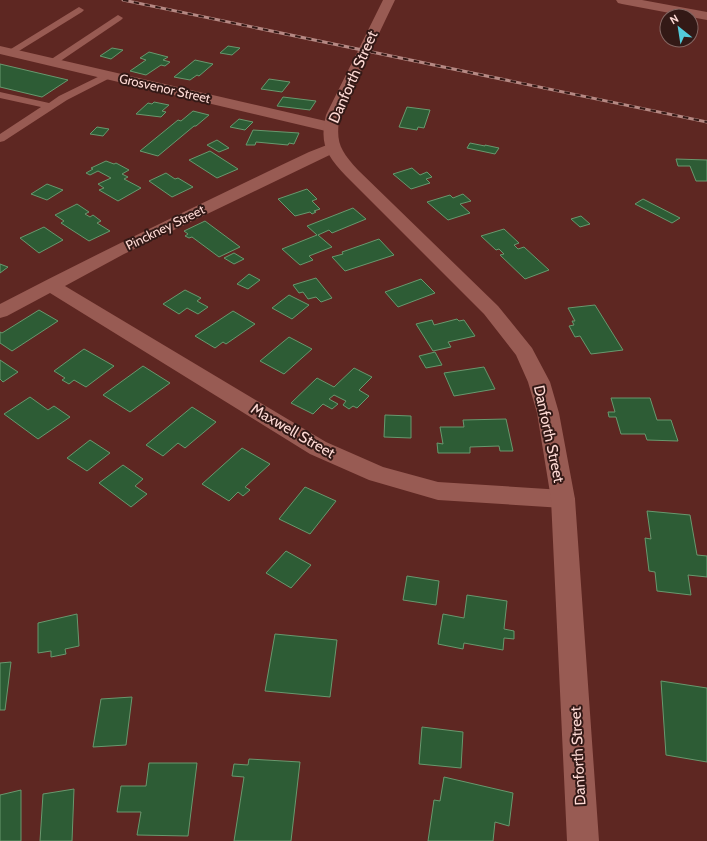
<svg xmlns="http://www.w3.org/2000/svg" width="707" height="841" font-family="Cabin,sans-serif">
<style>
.building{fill:#2d5c35;stroke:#68986e}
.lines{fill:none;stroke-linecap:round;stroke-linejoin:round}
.service{fill:#985b53;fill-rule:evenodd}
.minor{fill:#985b53;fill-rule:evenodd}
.tertiary{fill:#985b53;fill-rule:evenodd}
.rail-casing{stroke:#b68984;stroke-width:3}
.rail{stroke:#331916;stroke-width:2;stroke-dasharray:5.5;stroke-linecap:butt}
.labels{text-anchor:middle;stroke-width:4;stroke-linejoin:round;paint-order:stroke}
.far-street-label{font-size:13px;fill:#fedad5;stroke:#331916}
.street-label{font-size:15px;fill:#fedad5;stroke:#331916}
</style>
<rect width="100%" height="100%" fill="#5e2722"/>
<g class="building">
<path d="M228,46L240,48L232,55L220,53Z"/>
<path d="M112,48L123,50L111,59L100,56Z"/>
<path d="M149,52L168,57L163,60L170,62L165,66L161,65L146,75L130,71L146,60L140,58Z"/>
<path d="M195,60L213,64L199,76L197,75L190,80L174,77Z"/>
<path d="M0,64L68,80L42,97L0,87Z"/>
<path d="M269,79L290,82L282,92L261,89Z"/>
<path d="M283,97L316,101L310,110L277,106Z"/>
<path d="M154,102L169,105L162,111L166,112L161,117L136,114L148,103L152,104Z"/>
<path d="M407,107L430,110L424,128L418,127L417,130L399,127Z"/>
<path d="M193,111L209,115L196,126H194L158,156L140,151L178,120L181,121Z"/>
<path d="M239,119L253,122L245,130L230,127Z"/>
<path d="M97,127L109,129L103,136L90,134Z"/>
<path d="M253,130L299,133L294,144L289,143L288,145L256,142L255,145H246Z"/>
<path d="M217,140L229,148L219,152L207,145Z"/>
<path d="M470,143L485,146V145L499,148L495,154L467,148Z"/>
<path d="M210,151L238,169L217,178L189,160Z"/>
<path d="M676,159L707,160V181H696L690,166H678Z"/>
<path d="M106,161L114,164L116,163L129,170L122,174L128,177L124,179L141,188L118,201L99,190L104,188L98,184L111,178L98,171L90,175L86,173L93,169L91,168Z"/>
<path d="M412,168L420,175L427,172L432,177L426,179L430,183L411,189L393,174Z"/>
<path d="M166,173L175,179L178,178L193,187L172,197L149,181Z"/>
<path d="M47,184L63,190L47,200L31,194Z"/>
<path d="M307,189L317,199L312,201L320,209L314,211L316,212L312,214L310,212L295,216L278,199Z"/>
<path d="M463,194L471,201L460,204L470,213L448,220L427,202L450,195L453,198Z"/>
<path d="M643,199L680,218L672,223L635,204Z"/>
<path d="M77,204L89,212L85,214L90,217L93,215L101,221L97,223L110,231L89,241L61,223L64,221L55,215Z"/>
<path d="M353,208L366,219L332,233L329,230L318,235L332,247L309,256L313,260L300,265L282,249L317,235L307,226Z"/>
<path d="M581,216L590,224L580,227L571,219Z"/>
<path d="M205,221L240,247L219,257L192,237L189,238L185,236L188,234L184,231Z"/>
<path d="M44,227L63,240L39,253L20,238Z"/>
<path d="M504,229L519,243L514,245L518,249L524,247L549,270L525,279L500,255L504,254L499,249L496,250L481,236Z"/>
<path d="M379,239L394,255L345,271L332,257L343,254L342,252Z"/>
<path d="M234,253L244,259L234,264L224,258Z"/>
<path d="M0,264L8,267L0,273Z"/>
<path d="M249,274L260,280L248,289L237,284Z"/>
<path d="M316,278L332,298L321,302L316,297L308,299L303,292L299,293L293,285Z"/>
<path d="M421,279L435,293L398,307L385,292Z"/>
<path d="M185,290L201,298L197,301L208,307L198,314L187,308L179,314L163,304Z"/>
<path d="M289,295L309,305L292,319L272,308Z"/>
<path d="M595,305L623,350L591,354L580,336L575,337L569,326L574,325L572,321H575L568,308Z"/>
<path d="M39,310L58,321L12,351L0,343V332L2,333Z"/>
<path d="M233,311L255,324L226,344L223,342L215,348L195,336Z"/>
<path d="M457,319L459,321L464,320L475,336L448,342L451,347L433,351L416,324L432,320L434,325Z"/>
<path d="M289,337L312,349L284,374L260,361Z"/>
<path d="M84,349L114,366L86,387L74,380L69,384L62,380L65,378L54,371Z"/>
<path d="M435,352L442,365L426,368L419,356Z"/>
<path d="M0,360L18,372L3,382L0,379Z"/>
<path d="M143,366L170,383L130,412L103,395Z"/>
<path d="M484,367L495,389L454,396L444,373Z"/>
<path d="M354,368L372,377L359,390L369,396L357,408L353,406L349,409L343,405L346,401L334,395L329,399L338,404L332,409L323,404L313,414L291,403L317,378L334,387Z"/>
<path d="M30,397L48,410L54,406L70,417L38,439L4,414Z"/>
<path d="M611,398H650L657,420H671L678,441L647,440L645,434H621L616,417H609L608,412H615Z"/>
<path d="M192,407L216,422L185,448L178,443L163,456L146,445Z"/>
<path d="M385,415L411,416V438L384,437Z"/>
<path d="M506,419L513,451H500L499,446L470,447V453H438L437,443L443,444L440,427H464L463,420Z"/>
<path d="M90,440L110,453L87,471L67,458Z"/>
<path d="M242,448L270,464L245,487L250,490L243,496L238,492L229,501L202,484Z"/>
<path d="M123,465L143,479L135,486L147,494L131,507L99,483Z"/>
<path d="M305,487L336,501L310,534L279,519Z"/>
<path d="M647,511L690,515L697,555L707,556V577L688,575L691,595L657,591L655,572L649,571L645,538L651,539Z"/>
<path d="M286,551L311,565L291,588L266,573Z"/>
<path d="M407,576L439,581L436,605L403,600Z"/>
<path d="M467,595L507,601L504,629L514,631V639L504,638L503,650L464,643L463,649L438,644L443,614L464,618Z"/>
<path d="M77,614L79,646L65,649L66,654L51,657V651L38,653V623Z"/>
<path d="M275,634L337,640L330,697L265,691Z"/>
<path d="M11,662L5,710H0V663Z"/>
<path d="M661,681L707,688V762L666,755Z"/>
<path d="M132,697L126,745L93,747L101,699Z"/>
<path d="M422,727L463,732L461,768L419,764Z"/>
<path d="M249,759L300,762L291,841H234L244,777L232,776L234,764L248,765Z"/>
<path d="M149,763H197L188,836L137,835L141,812H117L121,786H146Z"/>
<path d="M444,777L513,793L509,826L495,822L493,841H428L434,800L440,801Z"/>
<path d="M74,789L72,841H40L43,794Z"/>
<path d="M21,790V841H0V795Z"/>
</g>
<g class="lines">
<g class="service">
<path d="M79,7L84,10L82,12L14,54H8L6,52Z"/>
<path d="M118,15L123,18L121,20L56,64L52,65L47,62Z"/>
<path d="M108,72L113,75L112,77L67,100L4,141L0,142V134L41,107L0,98V92L49,103L59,96Z"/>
</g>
<g class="minor">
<path d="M616,0H642L707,12V20L622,4L618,3Z"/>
<path d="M0,46L330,122L335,124L338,127L335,130L330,132L0,54Z"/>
<path d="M332,143L338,145L340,148L338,151L124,254L65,286L326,442L383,467L438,482L563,490L571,492L575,499L571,506L563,508L438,500L369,480L310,454L50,293L7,316L0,318V304C102,251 206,201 309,152Z"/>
</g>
<path class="tertiary" d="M383,0H395L340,115C335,142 340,150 358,170L498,306L532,348L550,382L559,413L575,499L599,841H567L551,499L537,413L528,382L516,355L484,314L346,176C327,155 319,145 326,115Z"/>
<g class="rail-casing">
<path id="rail" d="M123,0L707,122"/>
</g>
<use href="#rail" class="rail"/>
</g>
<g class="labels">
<g class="far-street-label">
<text transform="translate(165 88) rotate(13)" y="5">Grosvenor Street</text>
<text transform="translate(165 227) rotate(-26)" y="5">Pinckney Street</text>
</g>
<g class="street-label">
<text transform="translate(353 77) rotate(-66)" y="5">Danforth Street</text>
<text transform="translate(293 431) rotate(30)" y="5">Maxwell Street</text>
<text transform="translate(549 434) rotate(78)" y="5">Danforth Street</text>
<text transform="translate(578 756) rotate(-93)" y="5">Danforth Street</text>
</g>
</g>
<g transform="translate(679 28) rotate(330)"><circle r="19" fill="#331916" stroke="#846662"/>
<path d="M0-3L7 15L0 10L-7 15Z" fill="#53cbdb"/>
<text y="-6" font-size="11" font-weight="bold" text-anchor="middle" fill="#fedad5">N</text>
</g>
</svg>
